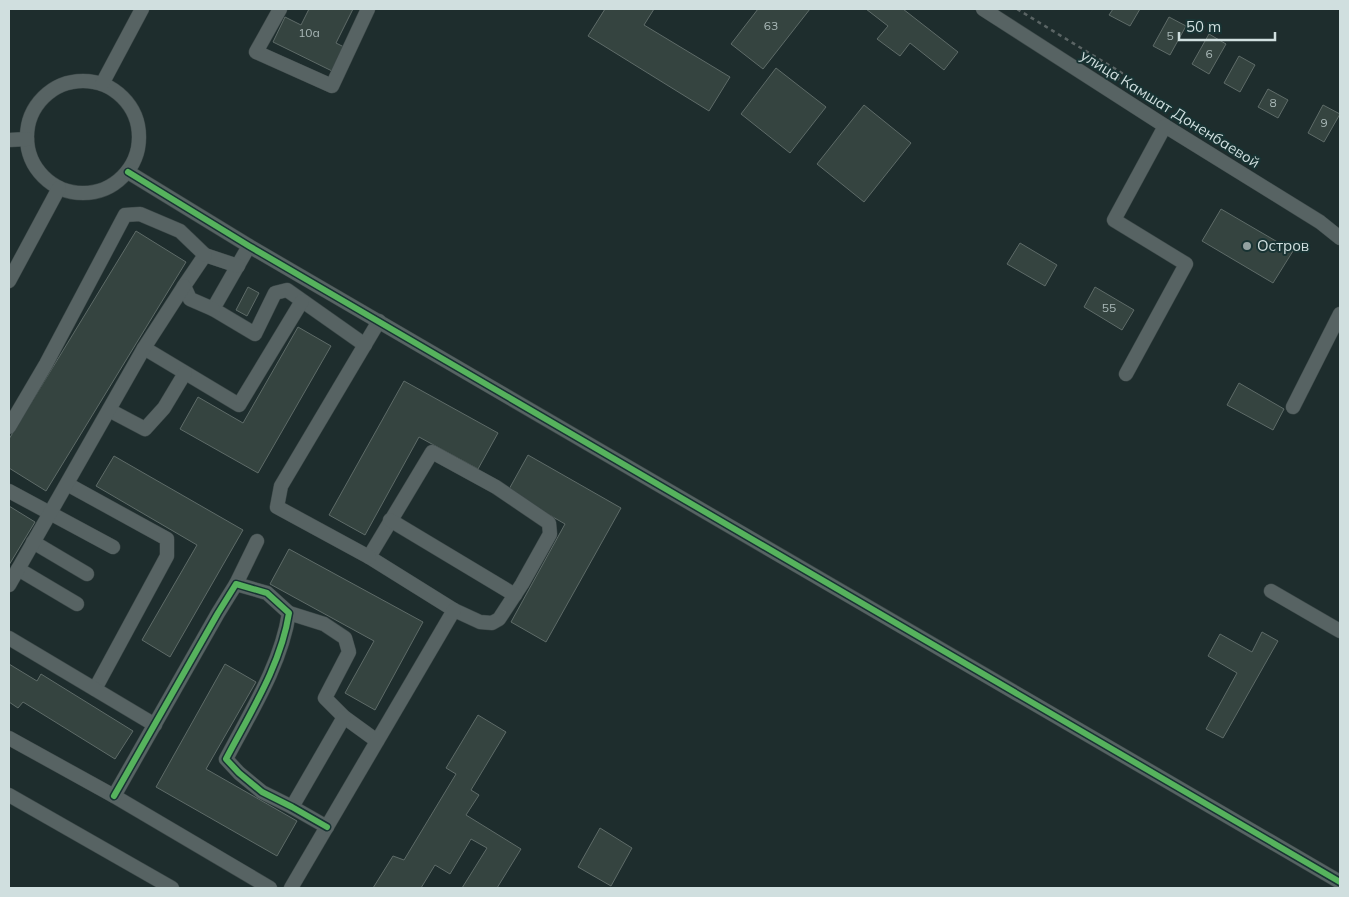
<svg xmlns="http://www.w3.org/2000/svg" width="1349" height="897" font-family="Mulish,sans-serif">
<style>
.building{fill:#354440;stroke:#5e6b68}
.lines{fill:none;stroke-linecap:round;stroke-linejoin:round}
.minor-casing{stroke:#3c4848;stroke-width:15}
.path{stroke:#5a6464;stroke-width:2.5;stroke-dasharray:4 4;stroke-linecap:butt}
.minor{stroke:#576363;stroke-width:14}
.cycleway-casing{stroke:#183333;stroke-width:9}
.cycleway{stroke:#56b35d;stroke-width:6}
.poi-dot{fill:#92a1a1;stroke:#183333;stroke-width:2}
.labels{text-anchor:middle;stroke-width:4;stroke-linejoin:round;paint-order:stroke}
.number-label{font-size:12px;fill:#a9b8b7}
.street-label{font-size:15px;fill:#d0dfdf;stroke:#183333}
.poi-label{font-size:15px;fill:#d0dfdf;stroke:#183333;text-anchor:start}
</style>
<rect width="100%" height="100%" fill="#1e2d2d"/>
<g class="building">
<path d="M309,9H353L336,43L344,47L332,71L273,42L285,17L301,25Z"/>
<path d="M605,9H654L644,25L730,77L709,111L588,36Z"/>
<path d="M758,9H810L763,69L731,44Z"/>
<path d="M866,9H903L958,52L944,70L910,43L900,56L877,39L888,26Z"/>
<path d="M1113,9H1140L1130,26L1109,15Z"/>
<path d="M1169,17L1186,26L1170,55L1153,46Z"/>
<path d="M1209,34L1226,44L1209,74L1192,64Z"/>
<path d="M1239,56L1255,65L1240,92L1224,83Z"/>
<path d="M776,68L826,107L790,153L741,114Z"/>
<path d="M1268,89L1288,100L1278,118L1258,107Z"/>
<path d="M864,105L911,143L864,202L817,164Z"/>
<path d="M1323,105L1340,114L1324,142L1308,133Z"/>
<path d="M1221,209L1293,251L1273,283L1202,241Z"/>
<path d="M136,231L186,262L46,491L9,468V439Z"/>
<path d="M1020,243L1057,265L1045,286L1007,264Z"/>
<path d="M248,287L259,293L247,316L236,310Z"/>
<path d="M1095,287L1134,310L1122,330L1084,307Z"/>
<path d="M298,327L331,346L258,473L180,429L198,397L243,423Z"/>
<path d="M404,381L498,433L478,469L419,437L365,535L329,515Z"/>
<path d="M1239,383L1284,409L1273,430L1227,405Z"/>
<path d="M528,455L621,508L546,642L511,622L565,524L508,491Z"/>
<path d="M114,456L243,530L170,657L142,640L197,545L96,486Z"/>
<path d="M9,506L35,522L9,565Z"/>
<path d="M289,549L423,622L375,710L345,693L374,641L270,584Z"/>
<path d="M1262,632L1278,641L1223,738L1206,729L1237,673L1208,656L1220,634L1252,652Z"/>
<path d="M9,664L37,681L41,674L133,731L115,759L23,702L18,708L9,702Z"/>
<path d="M225,664L256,682L206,769L297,821L277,856L156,787Z"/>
<path d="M478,715L506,732L471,790L479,795L466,815L521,849L497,888H462L487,848L471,839L450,874L435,865L421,888H373L393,856L404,860L456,774L446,768Z"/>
<path d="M600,828L632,848L611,886L578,867Z"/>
</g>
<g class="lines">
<g class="minor-casing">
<g id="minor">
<path d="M280,9L256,52L332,86L368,9"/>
<path d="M983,9L1165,126L1320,222L1340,238"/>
<circle cx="83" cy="137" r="56"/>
<path d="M102,84L142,9"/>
<path d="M9,140L27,139"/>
<path d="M128,172L249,246L1340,882"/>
<path d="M249,246L213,309L255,334L275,293L287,290L365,345"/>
<path d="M9,281L59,188"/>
<path d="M213,309L190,299L184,286L205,255L238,266"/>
<path d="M144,348L239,405L302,301"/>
<path d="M1126,374L1186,264L1114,220L1165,126"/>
<path d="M1293,407L1340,314"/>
<path d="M109,410L145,429L164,408L185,373"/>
<path d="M9,427L46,364L125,215L140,214L180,231L205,255"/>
<path d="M432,452L496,487L549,523L550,534L522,584L499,619L492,623L480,622L454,610L369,557Z"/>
<path d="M67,484L167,539V556L95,689"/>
<path d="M9,491L113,547"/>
<path d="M390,520L515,595"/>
<path d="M33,542L87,574"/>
<path d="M369,557L277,507L281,486L379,321"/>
<path d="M18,569L77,604"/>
<path d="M236,584L257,541"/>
<path d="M9,585L144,348L184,286"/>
<path d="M1271,591L1340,631"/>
<path d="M289,613L324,624L345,638L349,652L325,698L344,717L377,741"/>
<path d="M9,638L155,725"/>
<path d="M9,738L114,796L270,888"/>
<path d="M9,795L172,888"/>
<path d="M114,796L218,613L236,584L267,593L289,613C281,665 250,713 226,759L239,773L262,792L292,807L327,827"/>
<path d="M292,807L344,717"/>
<path d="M291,888L454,610"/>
</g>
</g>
<path class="path" d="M1017,9L1122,73L1117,80"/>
<use href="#minor" class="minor"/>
<g class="cycleway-casing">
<g id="cycleway">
<path d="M128,172L249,246L1340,882"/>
<path d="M114,796L218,613L236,584L267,593L289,613C281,665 250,713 226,759L239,773L262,792L292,807L327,827"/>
</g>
</g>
<use href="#cycleway" class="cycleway"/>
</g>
<circle class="poi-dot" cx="1247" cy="246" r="5"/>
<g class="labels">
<g class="number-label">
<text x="771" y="30">63</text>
<text x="309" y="37">10а</text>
<text x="1170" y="40">5</text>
<text x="1209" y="58">6</text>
<text x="1273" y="107">8</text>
<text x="1324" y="127">9</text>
<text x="1109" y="312">55</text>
</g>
<g class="street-label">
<text transform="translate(1170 109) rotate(32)" y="5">улица Камшат Доненбаевой</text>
</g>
<g class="poi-label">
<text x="1257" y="251">Остров</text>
</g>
</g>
<rect width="1349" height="897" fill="none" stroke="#d0dfdf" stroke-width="20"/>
<path d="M1179 32v8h96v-8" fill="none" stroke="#d0dfdf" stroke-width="2.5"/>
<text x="1186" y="32" font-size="15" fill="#d0dfdf" stroke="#183333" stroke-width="4" paint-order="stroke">50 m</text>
</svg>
